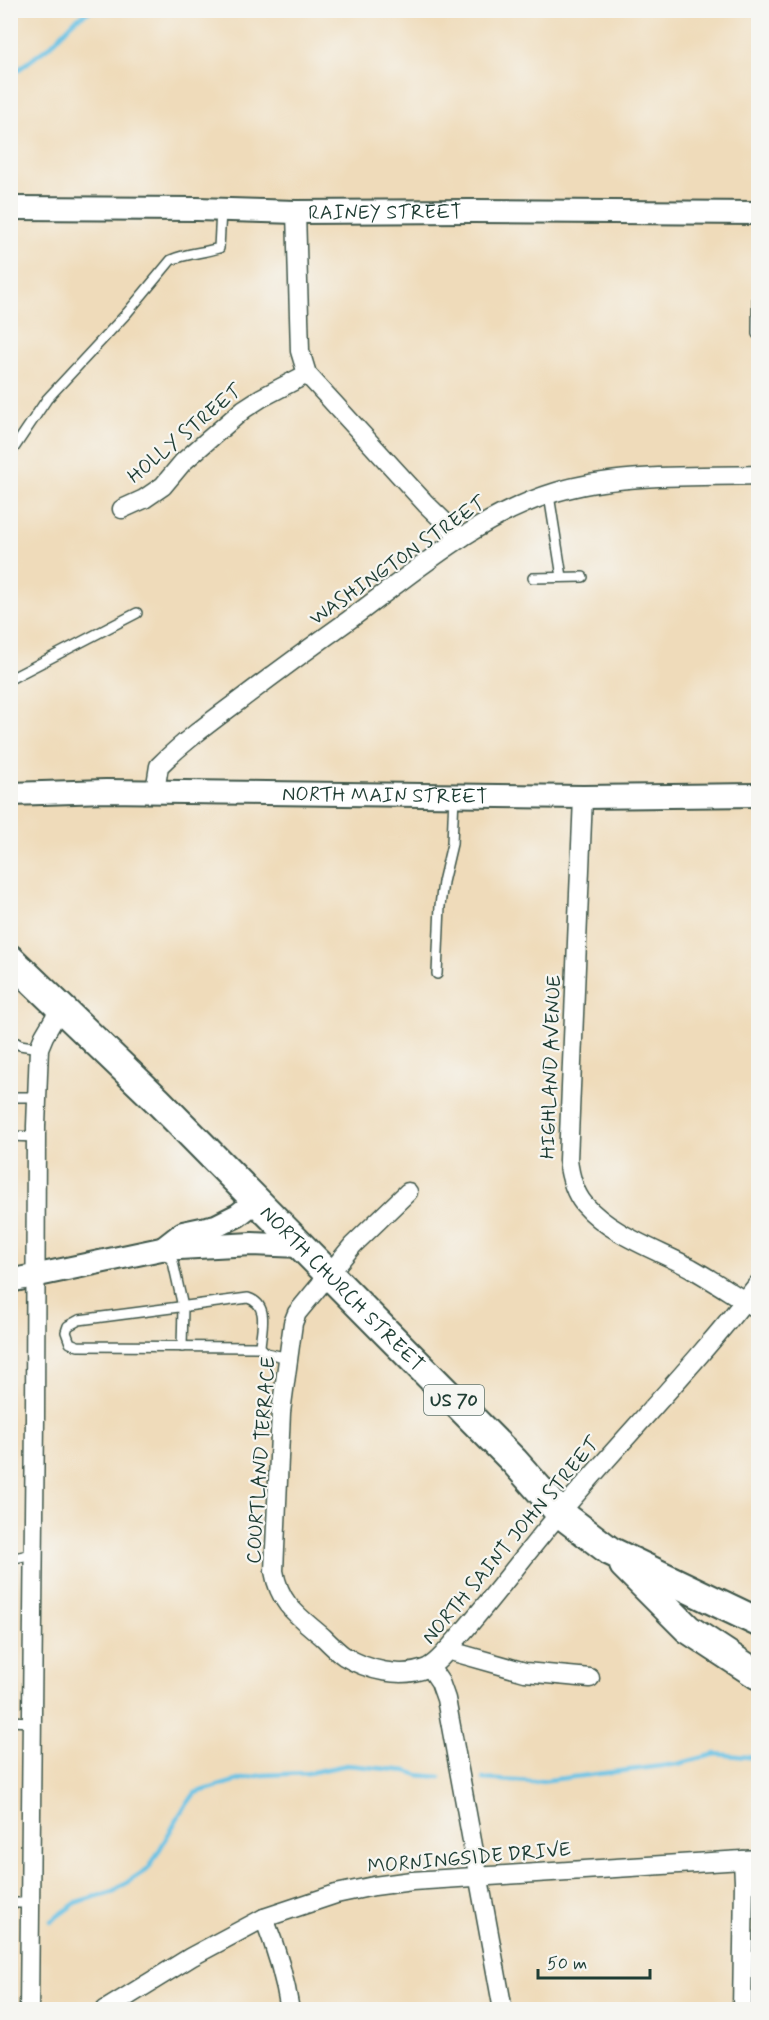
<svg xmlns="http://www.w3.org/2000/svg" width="769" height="2020" font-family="Mynerve,sans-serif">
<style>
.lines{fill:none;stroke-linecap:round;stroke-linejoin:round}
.stream{stroke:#67c2e5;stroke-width:4.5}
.service-casing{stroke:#3e5548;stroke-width:12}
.minor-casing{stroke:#3e5548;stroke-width:21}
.tertiary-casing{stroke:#3e5548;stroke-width:26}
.primary-casing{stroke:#3e5548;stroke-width:32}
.service{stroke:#fff;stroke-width:9}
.minor{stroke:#fff;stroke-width:18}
.tertiary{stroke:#fff;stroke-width:22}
.primary{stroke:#fff;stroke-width:28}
.labels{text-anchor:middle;stroke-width:4.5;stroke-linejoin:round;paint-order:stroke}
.shield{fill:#f6f6f2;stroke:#60746d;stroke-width:1.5}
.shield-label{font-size:18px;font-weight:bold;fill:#1f3d34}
.street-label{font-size:20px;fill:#1f3d34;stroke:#f6f6f2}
</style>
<rect width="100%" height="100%" fill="#f6f6f2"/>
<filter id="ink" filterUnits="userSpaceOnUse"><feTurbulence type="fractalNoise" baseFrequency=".0167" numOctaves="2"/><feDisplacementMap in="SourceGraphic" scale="12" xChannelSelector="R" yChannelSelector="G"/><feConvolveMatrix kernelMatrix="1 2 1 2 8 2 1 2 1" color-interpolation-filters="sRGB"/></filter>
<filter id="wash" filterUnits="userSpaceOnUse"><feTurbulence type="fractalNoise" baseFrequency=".008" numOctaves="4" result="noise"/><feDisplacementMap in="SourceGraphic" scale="24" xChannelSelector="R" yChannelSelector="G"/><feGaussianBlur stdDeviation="1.35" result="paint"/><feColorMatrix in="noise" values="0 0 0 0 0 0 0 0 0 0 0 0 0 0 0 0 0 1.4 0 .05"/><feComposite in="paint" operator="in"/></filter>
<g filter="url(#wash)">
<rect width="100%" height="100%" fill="#efdbba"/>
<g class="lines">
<g class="stream">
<path d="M10,76L51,45L76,19L92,10"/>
<path d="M483,1779L533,1782L678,1764L716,1754L758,1758"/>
<path d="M51,1921L77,1902L114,1891L149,1868L180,1814L195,1793L242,1779L263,1775L308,1773L347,1765L407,1771L418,1775L440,1777"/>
</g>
</g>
</g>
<g filter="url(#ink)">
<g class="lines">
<g class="service-casing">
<g id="service">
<path d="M758,245L757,334H758"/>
<path d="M10,454L47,399L127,313L171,260C187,253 203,253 219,248L221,210"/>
<path d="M549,495L562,577"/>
<path d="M533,578L583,577"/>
<path d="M10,679L137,613"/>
<path d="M437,974L440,906L443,882L452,844L454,795"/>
<path d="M10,1039L20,1045L39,1048"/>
<path d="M10,1097H37"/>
<path d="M10,1136L36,1137"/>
<path d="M164,1252L173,1262L183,1307L182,1347"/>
<path d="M260,1347C261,1329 270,1305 248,1298L79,1320L68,1326L66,1332L70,1343L78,1346L260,1347L266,1353L289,1358"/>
<path d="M10,1559L33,1554"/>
<path d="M10,1721L31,1722"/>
<path d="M10,1903H30"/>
</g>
</g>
<g class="minor-casing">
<g id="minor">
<path d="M296,212L300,351L307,374L426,504L461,538"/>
<path d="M122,509L144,499L163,486L183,462L244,409L261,398L307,374"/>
<path d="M155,791L159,766C182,743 209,723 236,703C273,675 311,647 349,620C414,572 477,516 556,492C617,473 694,477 758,475"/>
<path d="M583,797L568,1160C570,1176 574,1192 584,1204C611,1235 655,1249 691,1268C714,1281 736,1296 758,1309"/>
<path d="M408,1192L353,1245L297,1313L293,1323L281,1412L274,1571C280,1606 299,1616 324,1638C330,1644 337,1651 344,1656C367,1670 401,1679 427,1668C440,1662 452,1644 462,1633C496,1594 526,1553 559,1514C625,1436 696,1364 758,1284"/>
<path d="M447,1650L525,1672L590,1678"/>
<path d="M430,1667L440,1682L446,1699L503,2010"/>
<path d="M264,1918C276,1948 285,1977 290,2010"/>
<path d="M29,2010L35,1418L36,1126L39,1048L44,1036L61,1007"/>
<path d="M105,2010L191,1957L264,1918L336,1894L374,1886L412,1881L758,1859"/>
<path d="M742,2010L744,1882L743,1860"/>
</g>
</g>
<g class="tertiary-casing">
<g id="tertiary">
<path id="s1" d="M10,208L197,209L296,212L472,211L758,213"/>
<path id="s2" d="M10,794L106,791L583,797L758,795"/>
<path d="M165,1247L183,1233L216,1226L238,1215L256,1201"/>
<path d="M10,1281L161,1249L252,1244L300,1246"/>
</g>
</g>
<g class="primary-casing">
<g id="primary">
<path id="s3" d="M10,959L157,1100L389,1335L514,1461L560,1513L610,1551L758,1622"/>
<path d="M624,1565L688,1629L758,1675"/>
</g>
</g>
<use href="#service" class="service"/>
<use href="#minor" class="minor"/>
<use href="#tertiary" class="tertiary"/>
<use href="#primary" class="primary"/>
</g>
</g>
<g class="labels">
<rect class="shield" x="424" y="1385" width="60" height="30" rx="4.5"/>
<g class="shield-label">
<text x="454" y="1406">US 70</text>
</g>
<g class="street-label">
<text dy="7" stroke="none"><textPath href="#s1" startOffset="375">RAINEY STREET</textPath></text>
<text transform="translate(184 433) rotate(-40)" y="7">HOLLY STREET</text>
<text transform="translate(397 560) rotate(-35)" y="7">WASHINGTON STREET</text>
<text dy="7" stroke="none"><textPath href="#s2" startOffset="375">NORTH MAIN STREET</textPath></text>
<text transform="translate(550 1067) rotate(-88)" y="7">HIGHLAND AVENUE</text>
<text dy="7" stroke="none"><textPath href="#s3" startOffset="468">NORTH CHURCH STREET</textPath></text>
<text transform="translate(260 1460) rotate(-86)" y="7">COURTLAND TERRACE</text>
<text transform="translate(510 1540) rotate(-50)" y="7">NORTH SAINT JOHN STREET</text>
<text transform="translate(469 1857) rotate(-5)" y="7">MORNINGSIDE DRIVE</text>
</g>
</g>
<rect width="769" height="2020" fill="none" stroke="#f6f6f2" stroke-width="36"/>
<path d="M538 1969v9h112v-9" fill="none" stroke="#1f3d34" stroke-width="3"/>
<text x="547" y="1969" font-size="18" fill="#1f3d34" stroke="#f6f6f2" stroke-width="4.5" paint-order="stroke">50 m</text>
</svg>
